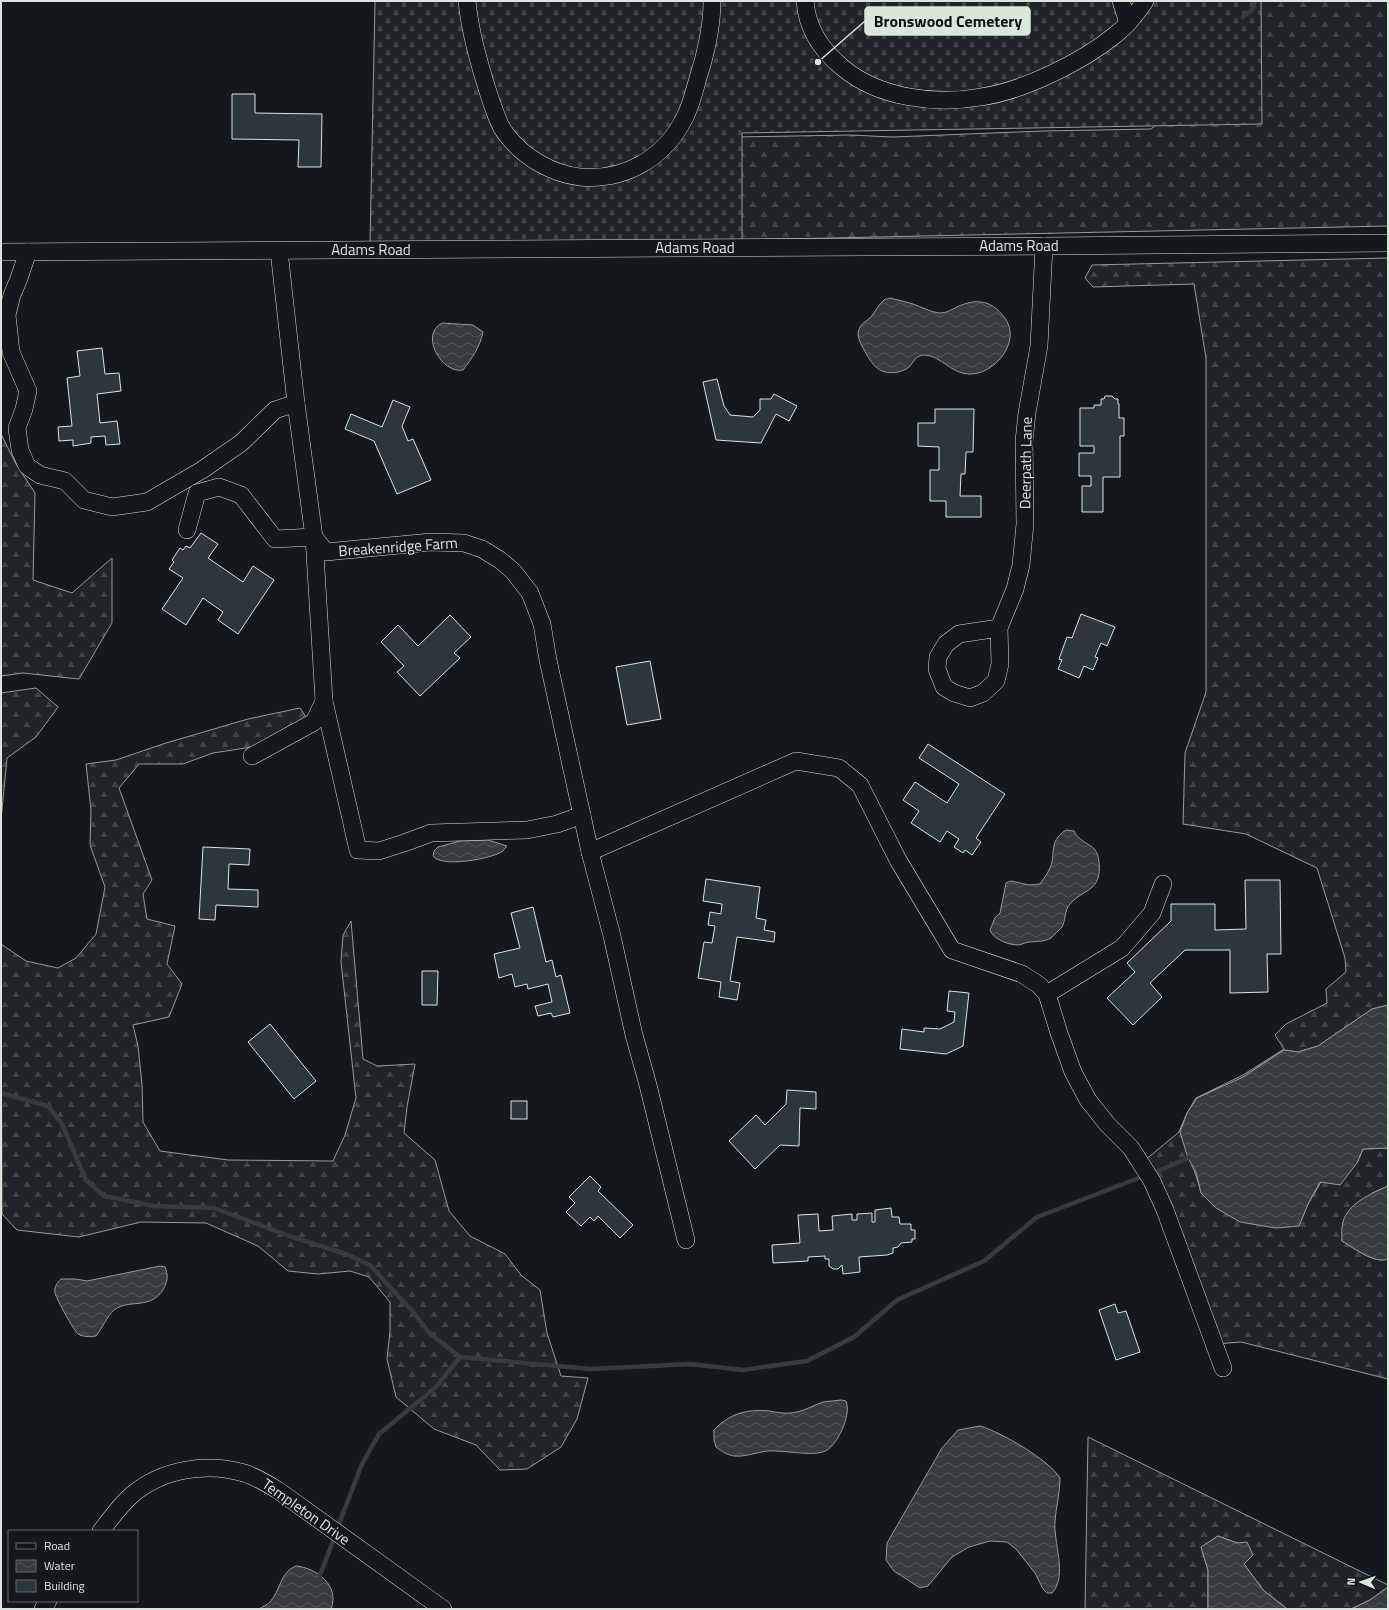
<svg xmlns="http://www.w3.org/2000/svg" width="1389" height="1610" font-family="'Titillium Web',sans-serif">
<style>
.forest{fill:url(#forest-firs);stroke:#939e99}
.cemetery{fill:url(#cemetery-stones);stroke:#939e99}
.water{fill:url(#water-waves);stroke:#939e99}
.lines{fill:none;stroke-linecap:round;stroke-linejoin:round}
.stream{stroke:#363b3e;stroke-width:4.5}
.building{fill:#2c363c;stroke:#d8e6dc}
.minor-casing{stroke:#d8e6dc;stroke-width:18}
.minor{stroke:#14181c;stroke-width:17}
.labels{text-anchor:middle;stroke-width:3;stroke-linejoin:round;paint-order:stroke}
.street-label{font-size:15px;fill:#d8e6dc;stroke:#14181c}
.leader{fill:none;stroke:#d8e6dc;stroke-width:1.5}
.callout-dot{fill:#d8e6dc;stroke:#14181c;stroke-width:1.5}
.callout{fill:#d8e6dc;stroke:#d8e6dc;stroke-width:1.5}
.callout-label{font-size:16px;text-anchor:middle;font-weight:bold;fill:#111}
</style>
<defs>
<pattern id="forest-firs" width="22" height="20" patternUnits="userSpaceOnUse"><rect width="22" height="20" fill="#202428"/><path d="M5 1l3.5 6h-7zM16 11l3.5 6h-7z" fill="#404447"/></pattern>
<pattern id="cemetery-stones" width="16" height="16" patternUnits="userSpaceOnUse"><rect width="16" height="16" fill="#202428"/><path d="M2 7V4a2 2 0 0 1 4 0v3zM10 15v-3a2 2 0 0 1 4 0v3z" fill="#404447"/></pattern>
<pattern id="water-waves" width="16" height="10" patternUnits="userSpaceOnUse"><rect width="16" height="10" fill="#363b3e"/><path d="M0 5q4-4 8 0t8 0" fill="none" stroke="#525759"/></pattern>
</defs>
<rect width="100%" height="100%" fill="#14181c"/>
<g class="forest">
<path d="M1242,1H1388V226L739,240L736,137L850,135L893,137L1042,131L1151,129L1203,88Z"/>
<path d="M1388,258V1005L1372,1009L1318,1046L1298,1052L1284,1050L1243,1077L1228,1085L1213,1090L1180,1132C1187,1153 1196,1172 1201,1193L1299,1226L1308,1204L1321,1182L1357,1163L1363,1149L1388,1148V1186L1372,1193L1343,1222L1342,1241C1354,1248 1374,1264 1388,1259V1379L1241,1342L1215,1344L1144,1161L1179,1132L1187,1113L1196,1098L1243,1075L1284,1049L1275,1035L1286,1024L1327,1003L1326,989L1346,972L1345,958L1317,868L1246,834L1183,824L1185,753L1206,692V358L1194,284L1093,287L1085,278L1092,265Z"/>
<path d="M1,434L16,464L35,493L33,580L72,593L112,558V623L79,679L23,673L1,676Z"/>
<path d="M36,688L58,707L36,737L7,758L1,820V693Z"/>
<path d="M300,708L306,717L252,747L213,753L183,764H139L119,788L152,880L143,894L147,919L175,926L167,964L182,984L169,1017L133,1025L138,1046L142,1085L143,1122L160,1151L228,1160L333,1161L345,1135L356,1098L341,962L343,935L351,921L363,1059L377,1066L415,1064L407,1107L404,1133L435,1160L449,1211L470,1236L505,1254L521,1275L540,1290L547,1333L561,1376L588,1378L577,1419L561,1447L527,1469L500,1470L476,1445L434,1429L396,1397L387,1359L390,1331V1302L369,1277L350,1271L318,1274L288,1271L258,1246L206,1223L141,1222L79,1237L17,1230L2,1214L1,944L26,961L58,968L76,958L96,934L105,887L90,845L91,810L86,764L116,760L166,743L248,719Z"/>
<path d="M1088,1437L1388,1585V1587L1370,1600L1351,1609H1287L1263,1590L1244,1564L1237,1543L1218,1536L1201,1547L1208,1570V1609H1085Z"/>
</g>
<path class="cemetery" d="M375,1H1261L1262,124L742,133V242L370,243Z"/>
<g class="water">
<path d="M890,298C898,300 906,302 913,304C922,307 930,312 939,313C948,313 952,309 959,306C978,298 992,301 1004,317C1023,340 995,375 969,374C952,374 941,356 925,355C915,355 914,362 909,367C906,370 901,371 898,372C877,376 871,362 862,346C859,339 856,335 860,327C863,322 867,321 871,317C875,312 879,304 884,300C885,299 889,299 890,298Z"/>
<path d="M442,323L473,325L483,332C480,347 472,358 463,370C442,374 419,335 442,323Z"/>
<path d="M1066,830L1074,831C1082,847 1097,841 1099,862C1102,892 1084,888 1070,904C1064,911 1066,920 1062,927C1059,930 1054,935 1051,938C1044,942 1038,941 1030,942C1026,942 1023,944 1019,945C1009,945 994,940 990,930L995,918L1000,913L1006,883L1011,881L1029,885L1040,884C1043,879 1047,875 1049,870C1057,856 1047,842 1066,830Z"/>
<path d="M488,840L507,846C506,847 504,849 503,851C492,859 441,868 433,856L434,851L438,847L460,841Z"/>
<path d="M1388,1005V1148L1363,1149L1357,1163L1340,1185L1320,1182L1308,1204L1299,1226L1276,1228L1240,1222L1216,1208L1201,1193L1196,1172L1188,1158L1180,1132L1187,1113L1197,1098L1243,1077L1284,1050L1298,1052L1318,1046L1372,1009Z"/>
<path d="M1388,1186V1259C1374,1264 1354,1248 1342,1241C1342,1236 1341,1228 1343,1222C1348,1203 1371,1194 1388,1186Z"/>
<path d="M160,1266L165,1267C168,1275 168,1280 164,1288C151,1311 130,1298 114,1310C107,1316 102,1329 96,1336C91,1337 83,1337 78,1334C73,1329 57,1300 55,1293C54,1287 57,1283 61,1279H76L87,1281Z"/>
<path d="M841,1400L846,1401C852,1414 837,1448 823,1452C809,1456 784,1450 768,1451C757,1452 746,1457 735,1456C729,1456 721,1451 716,1447L714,1440V1430C730,1413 747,1409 770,1411C778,1413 788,1414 797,1412C806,1410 814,1405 823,1402C829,1401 835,1401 841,1400Z"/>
<path d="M980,1426C1001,1432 1049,1460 1060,1478C1060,1493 1056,1507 1055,1521C1053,1542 1068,1576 1052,1593H1047L1043,1589L1035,1573L1016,1549L1007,1542L990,1541L969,1547L952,1557L928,1586L920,1588L894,1571L886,1560L887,1543L942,1448L958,1430Z"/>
<path d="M1218,1536L1237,1543L1247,1542L1253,1555L1244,1564L1263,1590L1287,1609H1208V1570L1201,1547Z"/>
<path d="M296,1566C317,1568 340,1586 331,1609H259C262,1607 267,1605 270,1602C281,1590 280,1572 296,1566Z"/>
<path d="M1388,1587V1609H1351L1370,1600Z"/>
</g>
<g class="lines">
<g class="stream">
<path d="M1243,17L1252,10L1255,1"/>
<path d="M1,1093L48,1106L62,1124L86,1180L104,1196L154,1206L214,1208L289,1236L346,1254L370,1265L414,1313L429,1333L460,1357L591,1369L690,1364L743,1370L807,1361L854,1337L897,1300L984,1261L1037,1217L1144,1176"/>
<path d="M1151,1174L1188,1158"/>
<path d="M337,1529L362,1464L379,1434L436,1387L460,1357"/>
<path d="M320,1575L335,1536"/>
</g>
</g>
<g class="building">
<path d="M232,94H255V113L322,114L321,167H298L299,140L232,139Z"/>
<path d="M102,348L105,374L119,373L121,391L97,394L100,423L117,421L120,444L106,445L105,436L91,437V443L73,446V440L59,441L58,427L72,426L67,378L80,376L77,351Z"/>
<path d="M717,379L724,406L730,415L753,417L760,410V399H771L774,394L797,406L789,421L776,414L761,443L716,440L703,382Z"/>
<path d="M1105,396H1112L1115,399H1118V404H1119V418H1124V436H1120V477H1103V512H1082V486H1091V476H1079V453H1094V446H1080V408H1094V405H1101V399H1104Z"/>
<path d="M393,400L410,407L402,426L408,441L413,439L431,480L397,494L374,441L345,429L351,414L382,427Z"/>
<path d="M935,409H974L973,452H966L965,474H961L960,496H981V517H946V501H930V470H939V447L918,446V423H935Z"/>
<path d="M201,533L218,544L208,558L243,582L253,566L274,580L238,634L218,620L223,612L203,598L186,625L162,609L183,578L169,569L174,562L172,560L180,548L183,550L186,546L190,548Z"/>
<path d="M1081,614L1115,627L1107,646L1101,643L1095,657L1098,658L1093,670L1084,666L1079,678L1058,669L1062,660L1059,659L1067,637L1072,638Z"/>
<path d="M450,615L471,637L454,653L460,658L420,696L397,672L404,666L381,642L398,625L418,646Z"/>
<path d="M650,661L661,719L627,725L616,667Z"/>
<path d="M928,744L1005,794L976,838L981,842L972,855L965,850L963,853L954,847L959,839L947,831L940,842L911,823L919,811L903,800L915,782L947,803L959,784L919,758Z"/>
<path d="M203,847L250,849L249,865L229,864L228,889L258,890V907L216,905L215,920L199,919Z"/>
<path d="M706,879L760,887L756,918L766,920L764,930L775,932L774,942L737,937L730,981L740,983L737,1000L719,997L721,982L698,978L704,942L712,943L715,926L708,925L710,912L721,914L722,904L703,901Z"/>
<path d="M1245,880H1280L1281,954H1267L1268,992L1230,993V950H1185L1150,983L1162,997L1133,1025L1107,998L1135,972L1127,963L1171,921V904H1215V930L1246,929Z"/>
<path d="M533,907L546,962L552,960L556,977L561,975L570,1013L553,1017L551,1013L538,1016L535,1006L552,1002L548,984L528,989L527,984L515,987L512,974L499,978L494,954L520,948L511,913Z"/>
<path d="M422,971H438L437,1005H422Z"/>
<path d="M949,991L969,993L963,1046L946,1054L900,1049L902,1029L924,1032V1028L940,1029L954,1022L955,1012L947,1011Z"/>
<path d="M270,1024L316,1081L294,1099L248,1042Z"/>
<path d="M787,1090L816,1092V1109L800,1108L799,1146L780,1145L755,1169L729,1141L756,1115L765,1125L786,1104Z"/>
<rect x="511" y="1101" width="16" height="18"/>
<path d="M590,1176L601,1187L598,1191L633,1225L620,1238L598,1216L594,1221L590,1217L581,1226L566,1212L575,1203L569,1197Z"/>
<path d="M891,1208L892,1217H899L900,1224H911V1230H915V1239H912V1242L901,1243L898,1247L893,1248V1253L887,1255L859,1257L860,1272L843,1274L842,1265L838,1269H833L829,1266V1259H825V1256L808,1257V1261L773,1263L772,1245L800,1243L798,1215L818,1214L819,1231L833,1230L832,1216L852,1214V1220H857V1214L872,1213V1222H875V1210Z"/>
<path d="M1115,1304L1118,1313L1126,1311L1140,1352L1116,1360L1099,1310Z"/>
</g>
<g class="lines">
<g class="minor-casing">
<g id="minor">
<path d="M467,1C470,35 481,71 492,104C496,114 499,126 506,134C523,157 552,174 580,177C625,181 664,158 684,119C691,106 694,92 698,78C706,53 712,27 712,1"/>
<path d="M805,1C807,28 822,51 843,68C879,98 935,105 981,97C1023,91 1082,62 1115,35C1127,26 1137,13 1145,1"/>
<path d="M1121,1L1128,23"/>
<path d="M1,252L1044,246L1388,243"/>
<path d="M28,252L18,281L12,295L7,315L11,352L28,391L24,409L17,428L20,450L27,466L40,475L65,481L84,500L112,507L147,502L202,470L241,443L275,410L296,403"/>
<path d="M187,530L197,493L219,487L241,495L275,539L314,537"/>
<path d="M314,537L326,552L431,542L464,543L482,549L500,560L513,571L530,593L542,624L548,660L590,852L612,936L634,1035L648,1085L686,1240"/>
<path d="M999,628L959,634L946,644L938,657L937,669L944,687L954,693L970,698L983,693L996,681L1000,664L999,628L1015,589L1021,565L1025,524L1024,441L1027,413L1039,346L1044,246"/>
<path d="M324,701L358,850L379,851L404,843L431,833L527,830L557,824L582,815"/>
<path d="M252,756L314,722L324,701L314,537L296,403L279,251"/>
<path d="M590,852L796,761L839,768L860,785L898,860L952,950L1022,974L1039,985L1047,994L1059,1033L1073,1072L1088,1100L1107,1124L1131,1148L1152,1181L1165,1210L1223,1368"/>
<path d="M1047,994L1122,948L1152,913L1163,884"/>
<path d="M101,1531C111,1518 121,1504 133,1494C163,1469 207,1462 244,1473C257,1477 268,1484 279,1491L443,1609"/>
<path d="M43,1609L48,1601"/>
</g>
</g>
<use href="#minor" class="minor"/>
</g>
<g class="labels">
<g class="street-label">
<text x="1019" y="251">Adams Road</text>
<text x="695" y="253">Adams Road</text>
<text x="371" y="255">Adams Road</text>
<text transform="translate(1026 463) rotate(-89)" y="5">Deerpath Lane</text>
<text transform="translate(398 547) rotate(-4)" y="5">Breakenridge Farm</text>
<text transform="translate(306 1512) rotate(35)" y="5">Templeton Drive</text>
</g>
</g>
<path class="leader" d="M818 62L865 21"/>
<circle class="callout-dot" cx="818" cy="62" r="4"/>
<rect class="callout" x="865" y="7" width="165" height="28" rx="4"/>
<g class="callout-label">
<text x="948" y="27">Bronswood Cemetery</text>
</g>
<rect width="1389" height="1610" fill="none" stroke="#d8e6dc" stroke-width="4"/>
<rect x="8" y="1530" width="130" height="72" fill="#14181c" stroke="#626a69"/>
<rect x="16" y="1543" width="20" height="6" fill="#14181c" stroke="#626a69"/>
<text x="44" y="1550" font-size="12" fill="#d8e6dc">Road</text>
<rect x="16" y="1560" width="20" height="12" fill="url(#water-waves)" stroke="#626a69"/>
<text x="44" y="1570" font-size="12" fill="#d8e6dc">Water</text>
<rect x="16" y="1580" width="20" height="12" fill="#2c363c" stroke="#626a69"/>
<text x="44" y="1590" font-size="12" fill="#d8e6dc">Building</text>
<g transform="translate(1361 1582) rotate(272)" stroke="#14181c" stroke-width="3" paint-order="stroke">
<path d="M0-3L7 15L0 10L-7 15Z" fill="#d8e6dc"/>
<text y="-6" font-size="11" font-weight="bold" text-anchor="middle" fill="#d8e6dc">N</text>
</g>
</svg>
